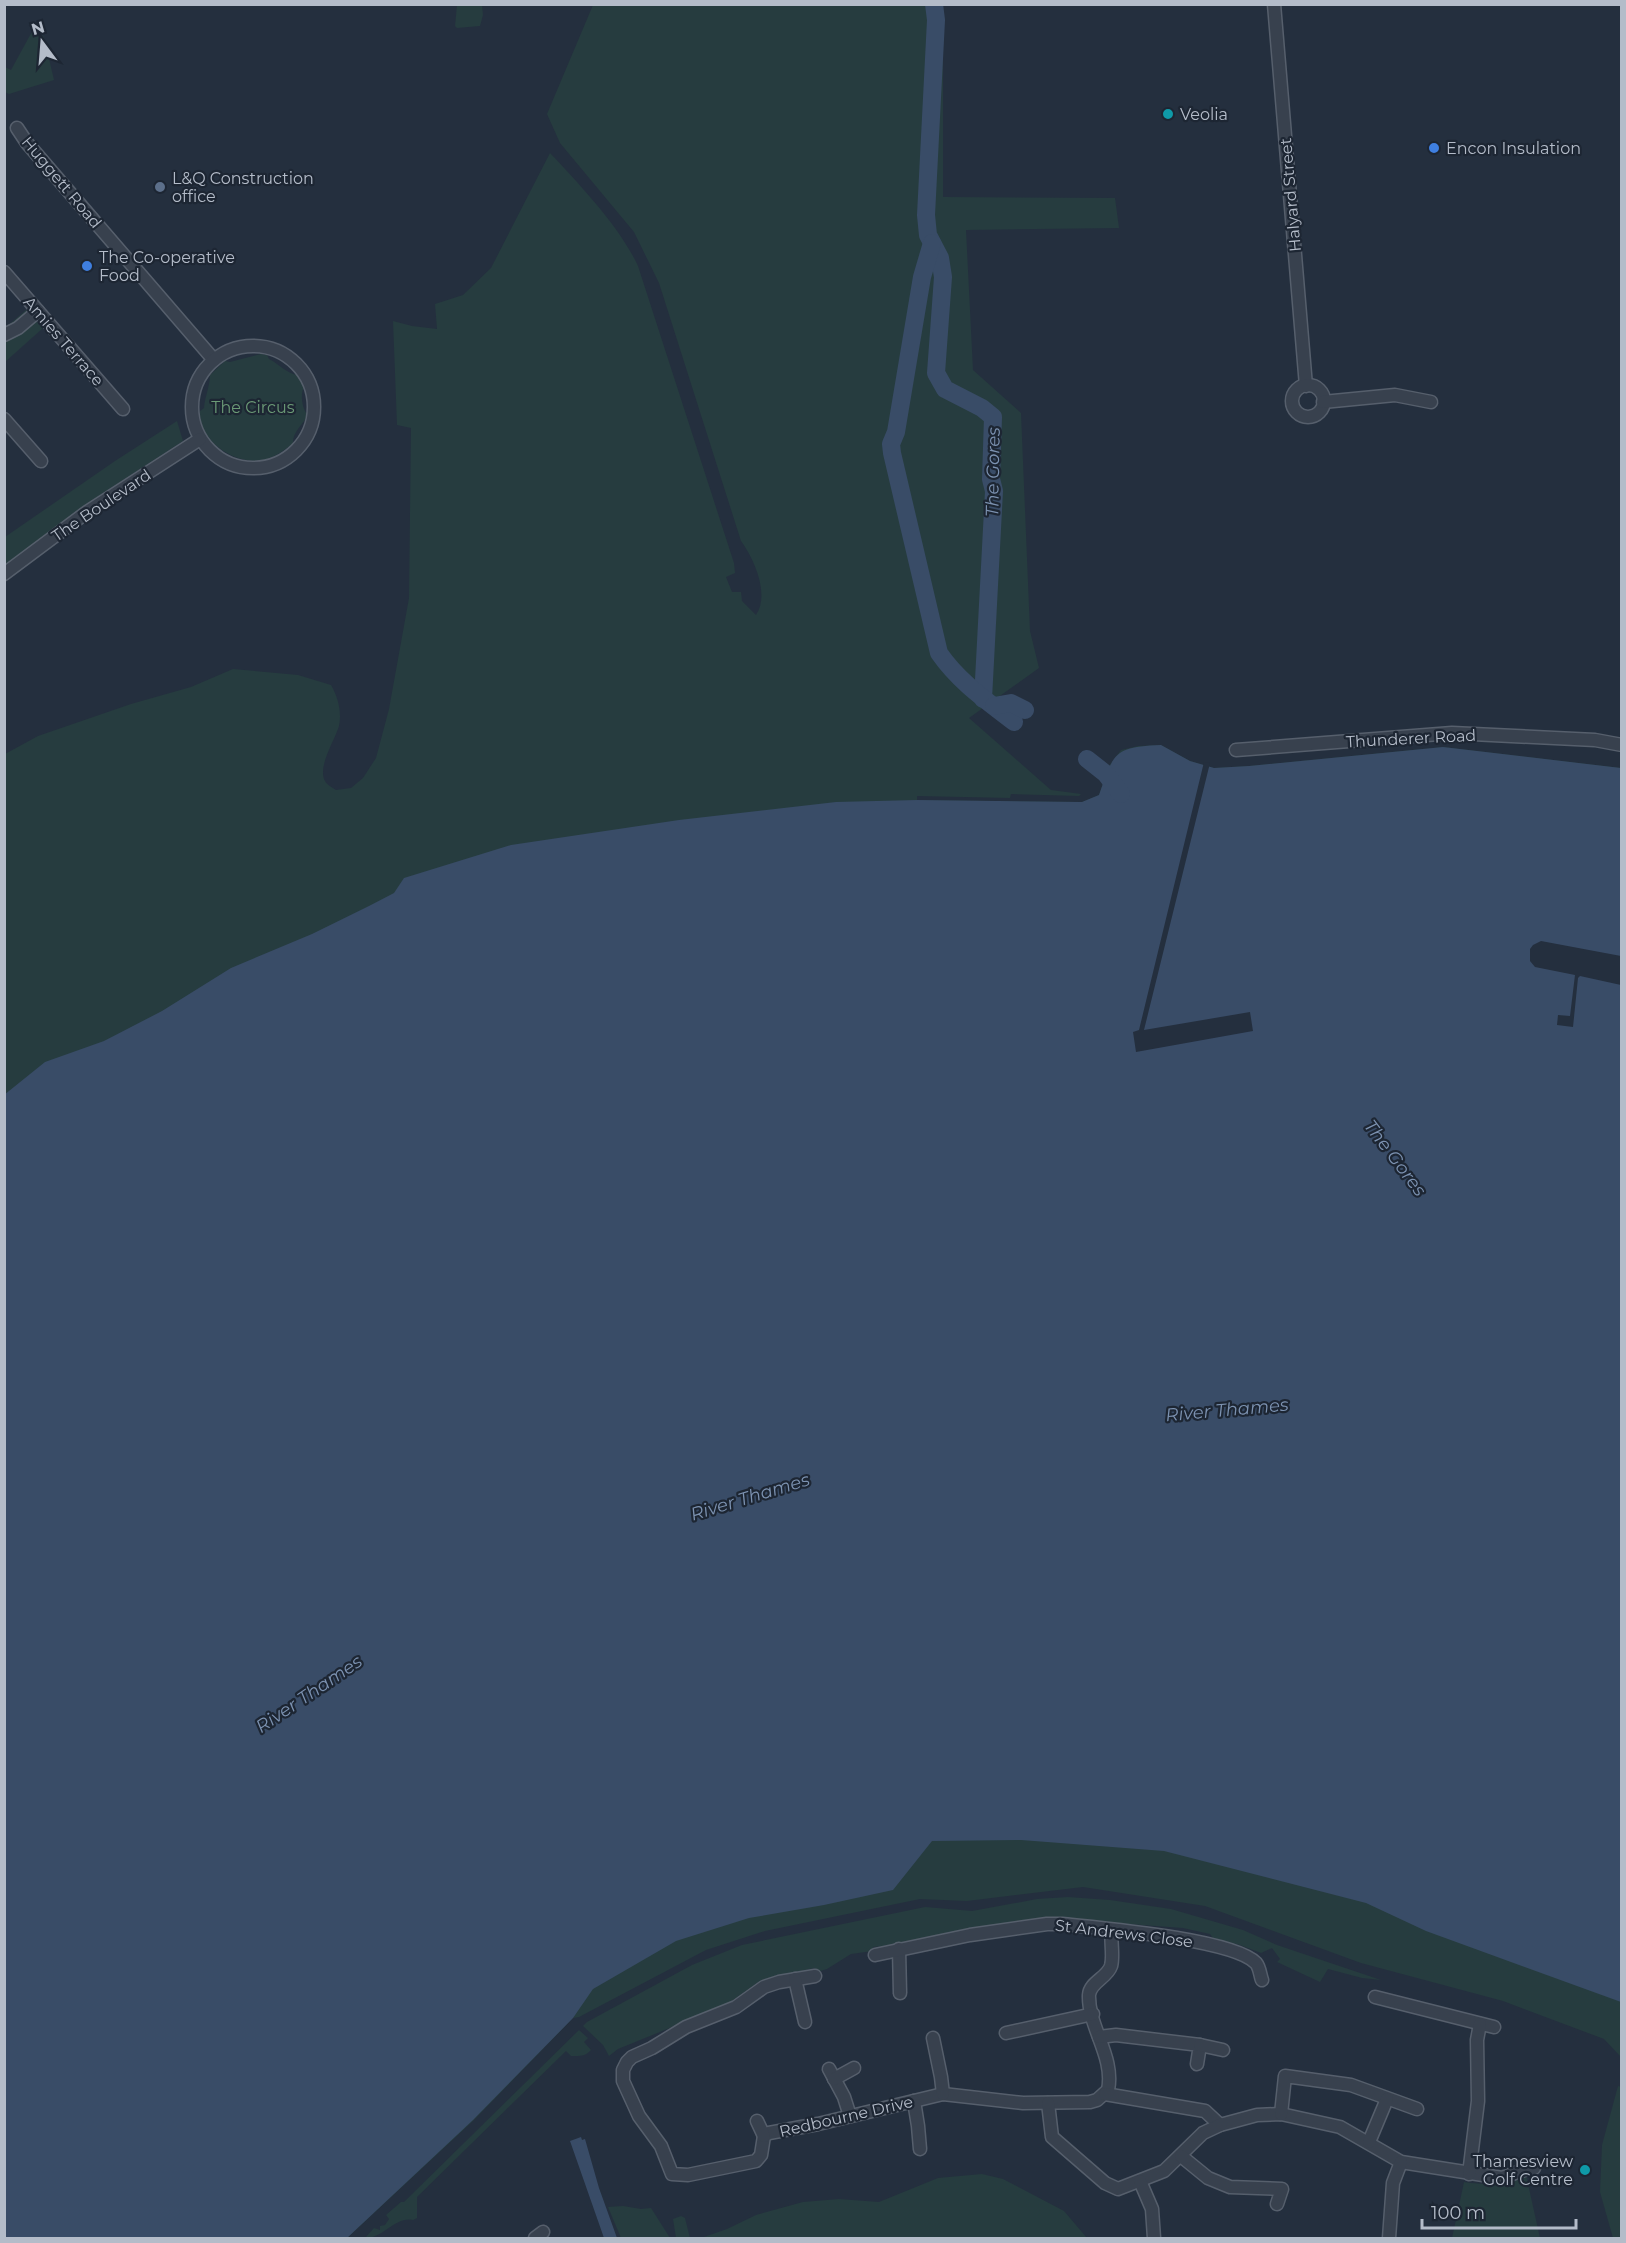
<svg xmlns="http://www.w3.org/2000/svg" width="1626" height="2243" font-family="Montserrat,sans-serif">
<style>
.green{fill:#263c3f}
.water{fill:#394c67}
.pier{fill:#242f3e}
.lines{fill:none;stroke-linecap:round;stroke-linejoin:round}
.river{stroke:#394c67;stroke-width:18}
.minor-casing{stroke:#565f6c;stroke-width:15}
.minor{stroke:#38414e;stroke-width:12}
.culture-dot{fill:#0f9aa8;stroke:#1d2633;stroke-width:2}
.shop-dot{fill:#3f7fe0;stroke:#1d2633;stroke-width:2}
.service-dot{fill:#5c6f8a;stroke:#1d2633;stroke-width:2}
.labels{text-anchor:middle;stroke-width:4.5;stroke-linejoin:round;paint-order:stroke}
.poi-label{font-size:16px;fill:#b4bcc9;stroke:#1d2633;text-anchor:start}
.street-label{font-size:16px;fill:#b4bcc9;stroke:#1d2633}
.park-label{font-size:16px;fill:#6b9a76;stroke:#1d2633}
.water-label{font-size:18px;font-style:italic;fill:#7c92b1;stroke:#1d2633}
</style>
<rect width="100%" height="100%" fill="#242f3e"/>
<g class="green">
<path d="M457,5H482L483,15L480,26L457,28L455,26Z"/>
<path d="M593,5H943V197L1115,198L1119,228L966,230L973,370L1021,413L1030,631L1039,668L969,718L1051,790L1081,794L1079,796L1011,794L1010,798L917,796V800L1082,802L1099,795L1109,766L1121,750L1138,746L1161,745L1190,761L1214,768L1249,766L1443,747L1621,768L5,1446V754L38,736L131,704L191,687L233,669L298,675L331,685C338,697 342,712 339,726C335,740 317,767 325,781C327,785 332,787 336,790L351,788L363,778L376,758L389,709L409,598L411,428L397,425L393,321L412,326L437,329L435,304L463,295L491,268L550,153C580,185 620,227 638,266L734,563L735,573L726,577L732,592H741L742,601L756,615C770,594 754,559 741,541L659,283L634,232L560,143L547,114Z"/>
<path d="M34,28L44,37L54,80L9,94L5,92V67L11,70Z"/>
<path d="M26,310L43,328L5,362V328Z"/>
<path d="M261,354L267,355L269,359C279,364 287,374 298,375L304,387C300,394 302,408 307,414V417C302,425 292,433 293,444C284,450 275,457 264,460C237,466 198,442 200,411L204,408C205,396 210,386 210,375L225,361L230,362Z"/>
<path d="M177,421L183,441L88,503L5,566V537L115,461Z"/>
<path d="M1621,1807V2057L1604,2039L1503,2001L1361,1963L1205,1906L1083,1887L967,1901L920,1899L765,1931L706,1950L579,2017L573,2018L473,2121L347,2238H308L525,2011L905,1824Z"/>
<path d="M1068,1897L1110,1900L1171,1909L1243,1930L1277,1945L1381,1980L1362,1978L1328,1969L1320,1982L1277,1962L1280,1959L1272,1948L1261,1953L1240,1945L1213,1938L1210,1934L1183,1928L1046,1918L949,1932L911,1943L873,1947V1951L851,1954L827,1969L817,1972L814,1968L760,1981L726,2005L618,2049L609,2056L603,2045L583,2026L587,2022L692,1965L742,1945L925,1907L972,1911L1037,1899Z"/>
<path d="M579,2030L588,2038L584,2042L591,2050C585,2057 579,2056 571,2056L566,2051L417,2197V2218L413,2220C395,2216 383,2239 365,2238L374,2228L380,2230V2226L385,2225L389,2219L386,2215L401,2202H404Z"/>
<path d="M1618,2086L1622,2087V2238H1613L1600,2192L1602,2145Z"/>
<path d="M982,2174L1003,2179L1064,2211L1087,2238H701L727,2229L756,2215L803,2202L839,2199L879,2202L938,2178Z"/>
<path d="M1526,2175L1540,2238H1452L1464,2182C1487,2185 1506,2187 1526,2175Z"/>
<path d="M623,2206L641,2209L651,2208L670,2238H621L608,2207Z"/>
<path d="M681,2216L685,2218L690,2238H676L673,2219Z"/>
</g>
<g class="water">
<path d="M1161,745L1190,761L1214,768L1249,766L1443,747L1621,768V2002L1426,1931L1366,1903L1164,1851L1021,1840L932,1841L893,1890L824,1905L749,1918L676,1941L593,1989L573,2018L473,2120L347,2238H5L4,1095L45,1062L104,1041L162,1011L231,968L312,934L369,906L394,893L404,878L511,845L679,820L836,802L917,800L1082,802L1099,795C1114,752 1114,747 1161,745Z"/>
<path d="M581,2137L582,2140L585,2139L599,2188L617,2238H604L570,2141Z"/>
</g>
<g class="pier">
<path d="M1204,762L1210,763L1144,1030L1250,1012L1253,1031L1136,1052L1133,1032L1139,1030Z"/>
<path d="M1541,941L1621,956V985L1580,976L1578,978L1573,1027L1557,1025L1558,1015L1570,1016L1575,975L1535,967L1530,961V949L1533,945Z"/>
</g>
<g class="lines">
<g class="river">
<path d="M934,4L936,20L926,215L928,235L940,258L943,277L936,373L945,389L982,408L993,417L991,479L994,491L983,699"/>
<path d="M932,243L922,277L896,432L891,444L892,453L939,653C959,682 987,701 1014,722"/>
<path d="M994,706L1011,703L1025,710"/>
<path d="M1087,759L1106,774L1121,794"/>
</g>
<g class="minor-casing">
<g id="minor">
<path d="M1274,4L1306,386"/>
<path d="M17,128L27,143L214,360"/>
<path d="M4,272L123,409"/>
<path d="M4,335L18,328L38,311"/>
<circle cx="253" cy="407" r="61"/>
<circle cx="1308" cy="401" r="16"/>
<path d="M1323,402L1395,395L1431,402"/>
<path d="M4,419L41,461"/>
<path d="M4,574L87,512L200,439"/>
<path d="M1236,750L1452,733L1595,740L1622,745"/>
<path d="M899,1949L900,1993"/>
<path d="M875,1955L970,1935L1047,1924H1062C1099,1928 1233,1939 1256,1963C1260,1968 1260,1975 1262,1980"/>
<path d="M815,1976L779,1982L764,1987L736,2007L686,2027L652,2048L632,2057L627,2062L623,2070V2081L639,2116L661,2146L672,2174L688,2175L756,2161L761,2155L764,2136L769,2133L818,2124L943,2094L1023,2103L1090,2102L1097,2100L1108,2090C1115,2057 1088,2027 1089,1995C1090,1982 1107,1978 1111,1966C1114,1956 1110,1941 1112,1930"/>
<path d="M795,1979L805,2022"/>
<path d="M1375,1997L1494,2027"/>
<path d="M1006,2033L1093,2014"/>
<path d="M1099,2037L1116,2035L1200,2045L1197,2064"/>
<path d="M933,2038L941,2077L943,2094"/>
<path d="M1200,2045L1223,2050"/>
<path d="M829,2069L844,2097L850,2116"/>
<path d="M834,2079L854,2068"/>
<path d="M1105,2094L1205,2111L1220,2125"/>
<path d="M914,2101L918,2126L920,2149"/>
<path d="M1048,2103L1052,2137L1105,2183L1118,2189L1164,2171L1203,2133L1220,2125L1257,2115L1281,2114L1340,2127L1401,2162L1502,2178L1520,2171L1534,2168"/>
<path d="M1281,2114L1285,2076L1351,2085L1417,2109"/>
<path d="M757,2121L764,2136"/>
<path d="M1369,2142L1387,2099"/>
<path d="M1181,2156L1208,2178L1230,2187L1282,2189L1277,2204"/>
<path d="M1469,2174L1478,2101L1477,2040L1480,2024"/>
<path d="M1140,2181L1152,2209L1154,2238"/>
<path d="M535,2238L543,2232"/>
<path d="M1389,2238L1393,2183L1401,2162"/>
</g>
</g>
<use href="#minor" class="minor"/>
</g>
<g class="culture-dot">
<circle cx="1168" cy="114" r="6"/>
<circle cx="1585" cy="2170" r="6"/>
</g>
<g class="shop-dot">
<circle cx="1434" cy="148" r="6"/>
<circle cx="87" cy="266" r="6"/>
</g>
<circle class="service-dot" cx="160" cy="187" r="6"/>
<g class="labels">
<g class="poi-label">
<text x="1180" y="120">Veolia</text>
<text x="1446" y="154">Encon Insulation</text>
<text x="172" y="184">L&amp;Q Construction<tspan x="172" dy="18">office</tspan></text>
<text x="99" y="263">The Co-operative<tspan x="99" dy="18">Food</tspan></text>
<text x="1573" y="2167" text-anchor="end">Thamesview<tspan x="1573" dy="18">Golf Centre</tspan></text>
</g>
<g class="street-label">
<text transform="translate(62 182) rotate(50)" y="6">Huggett Road</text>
<text transform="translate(1290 195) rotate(-95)" y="6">Halyard Street</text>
<text transform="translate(64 341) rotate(49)" y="6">Amies Terrace</text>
<text transform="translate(101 505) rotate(-34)" y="6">The Boulevard</text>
<text transform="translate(1411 738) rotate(-3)" y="6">Thunderer Road</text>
<text transform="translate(1124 1933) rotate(7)" y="6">St Andrews Close</text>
<text transform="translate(846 2116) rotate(-13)" y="6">Redbourne Drive</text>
</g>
<g class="park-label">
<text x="253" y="413">The Circus</text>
</g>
<g class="water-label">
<text transform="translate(993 472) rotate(-89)" y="6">The Gores</text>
<text transform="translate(1395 1158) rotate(53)" y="6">The Gores</text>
<text transform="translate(1227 1410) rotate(-5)" y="6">River Thames</text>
<text transform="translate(750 1497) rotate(-17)" y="6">River Thames</text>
<text transform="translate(309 1694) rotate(-34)" y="6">River Thames</text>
</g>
</g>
<rect width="1626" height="2243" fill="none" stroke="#b4bcc9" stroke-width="12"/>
<g transform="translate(42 42) rotate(344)" stroke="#1d2633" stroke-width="4.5" paint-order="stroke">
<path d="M0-4.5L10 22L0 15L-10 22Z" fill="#b4bcc9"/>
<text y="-9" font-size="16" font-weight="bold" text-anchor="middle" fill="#b4bcc9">N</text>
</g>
<path d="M1422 2219v9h154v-9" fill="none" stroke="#b4bcc9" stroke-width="3"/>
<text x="1431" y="2219" font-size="18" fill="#b4bcc9" stroke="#1d2633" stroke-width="4.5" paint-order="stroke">100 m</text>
</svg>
